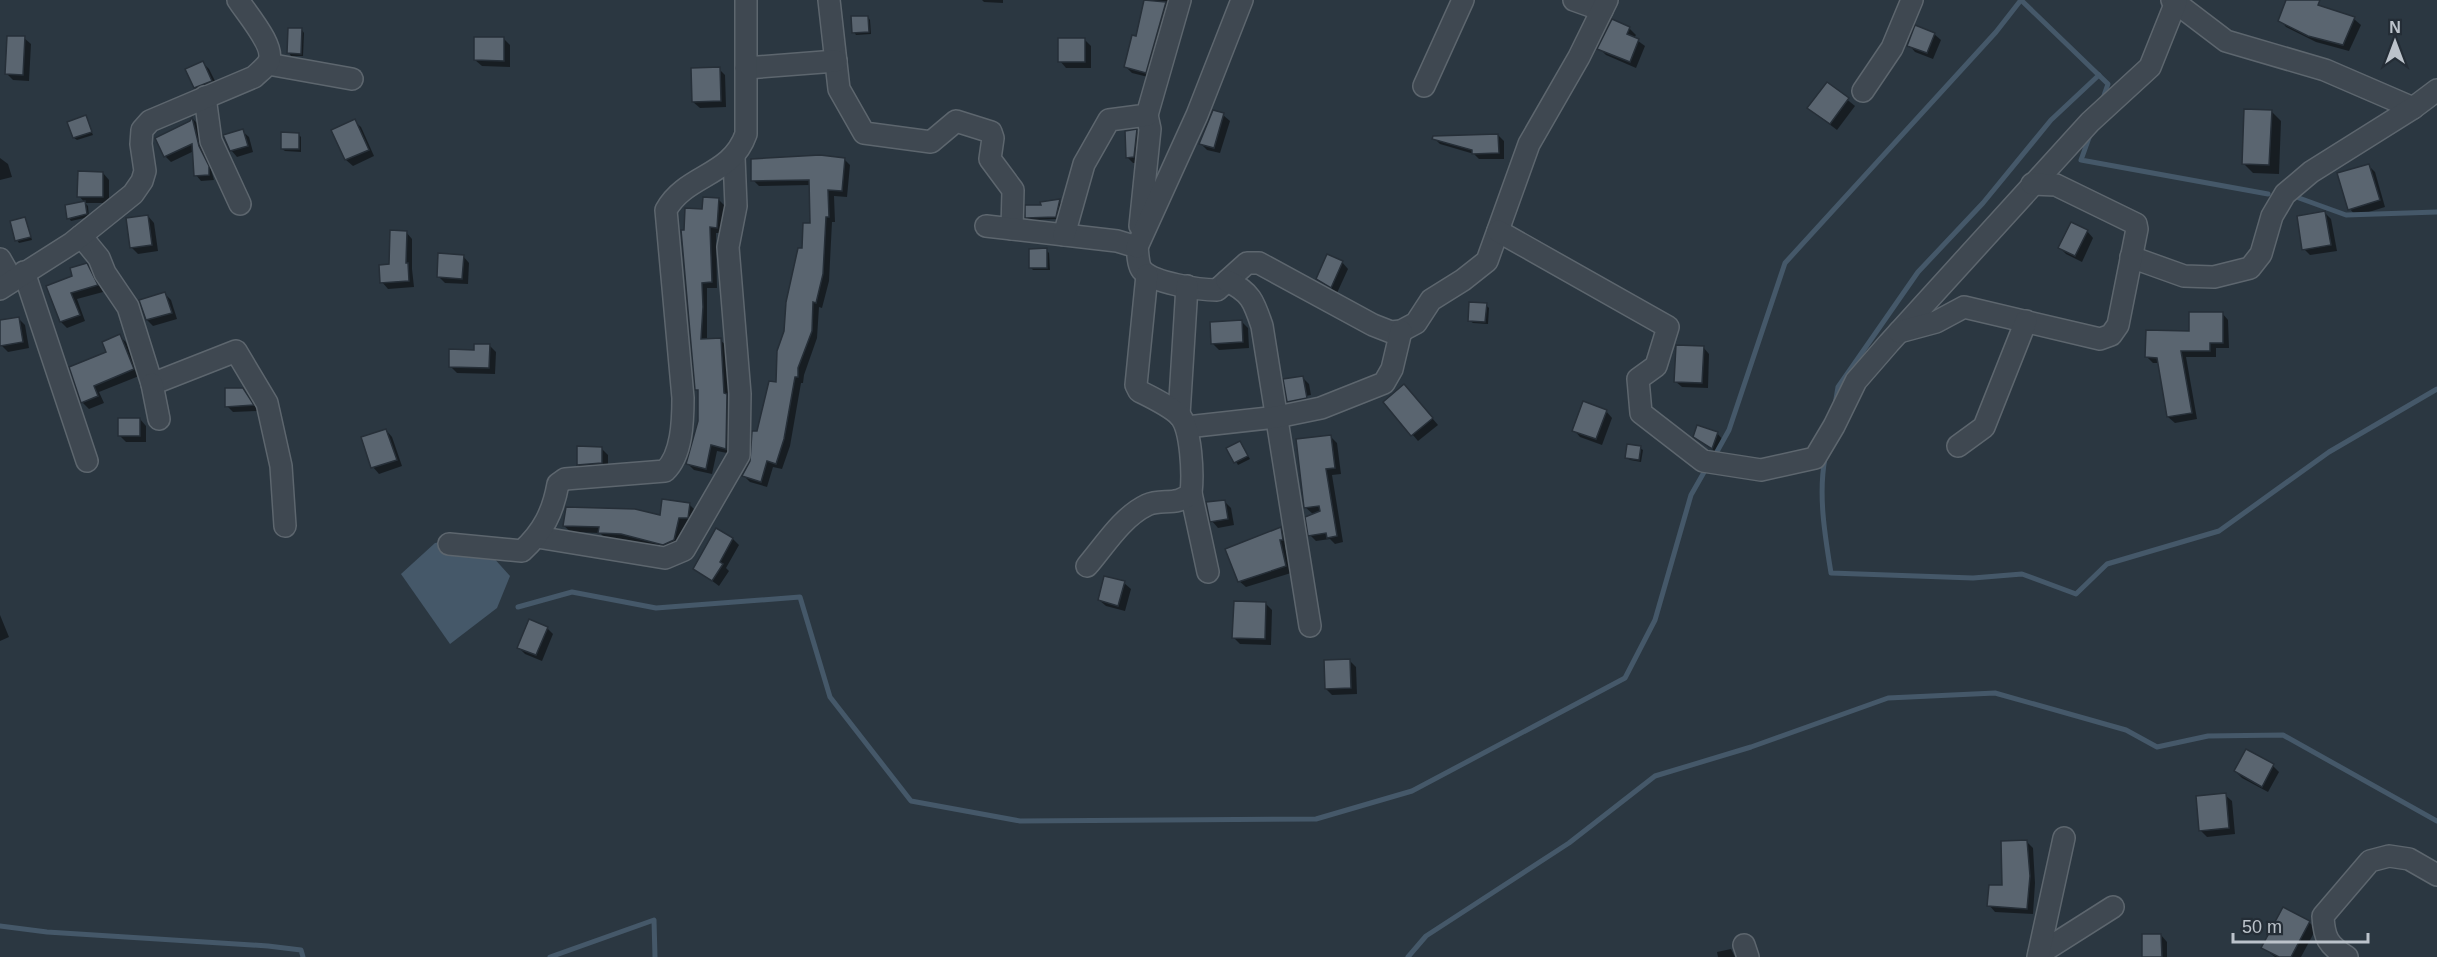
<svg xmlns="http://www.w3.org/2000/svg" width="2437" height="957" font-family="Arial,sans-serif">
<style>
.water{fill:#455869}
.shadow{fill:#0007}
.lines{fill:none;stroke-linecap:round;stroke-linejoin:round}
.stream{stroke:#455869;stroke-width:5}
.building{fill:#5a6570;stroke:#262f38;stroke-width:1.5}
.minor-casing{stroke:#5d666e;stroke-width:24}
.minor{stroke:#3f4851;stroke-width:21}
</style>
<rect width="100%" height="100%" fill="#2b3741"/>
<path class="water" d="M473,535L510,576L497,608L450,644L401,574L435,543Z"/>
<g class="shadow">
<path d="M982,0H1003V3L984,2Z"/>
<path d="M1145,0H1176L1152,78L1132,73L1125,66L1137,38Z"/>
<path d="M2288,0H2306L2354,19L2361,25L2349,51L2316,42L2286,27L2280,20Z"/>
<path d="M868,17L870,20L871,34L856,35L854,32Z"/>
<path d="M1612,21L1629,28L1636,35L1634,38L1645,46L1636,68L1606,55L1599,48Z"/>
<path d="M302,30L304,33L303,56H291L289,53Z"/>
<path d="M1934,34L1941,40L1933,59L1915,52L1909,45Z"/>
<path d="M24,38L31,44L29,81L13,80L7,74Z"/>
<path d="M504,39L510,45V67L482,66L475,60Z"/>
<path d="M1084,39L1091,46V68H1066L1060,61Z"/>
<path d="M203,63L209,69L218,87L202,94L195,88L187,69Z"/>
<path d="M719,69L725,75L726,107L700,108L693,102Z"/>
<path d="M1828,84L1855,106L1837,130L1816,114Z"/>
<path d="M2271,111L2281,121L2279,174L2253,173L2243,163Z"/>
<path d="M1223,115L1230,121L1220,153L1207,150L1200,143Z"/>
<path d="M85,117L93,135L77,140L74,138Z"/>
<path d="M193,119L198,124L214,180L201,181L196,175L194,151L171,162L165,156Z"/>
<path d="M354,121L361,127L374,156L353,166L346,160L333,130Z"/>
<path d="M242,131L249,137L253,152L237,157L231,150Z"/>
<path d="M1136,131L1143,137L1140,163H1133L1127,157Z"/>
<path d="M298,134L301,137V152L285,151L282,149Z"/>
<path d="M1498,135L1504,141V159H1479L1474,154L1440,144L1434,138Z"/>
<path d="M0,158L8,164L12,177L0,180Z"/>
<path d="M844,159L850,165L847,197L834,196L835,222H832L829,281L822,308L819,307L817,338L804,375L803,383H801L790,446L782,469L773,467L767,487L750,482L744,476L752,461L758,432L778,384L803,250L812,225L810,185L759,186L753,180Z"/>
<path d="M2368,165L2375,172L2385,207L2356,216L2350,209Z"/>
<path d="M103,173L109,180V203H85L79,196Z"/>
<path d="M718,199L725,206L723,233H716L717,288H707V340H720L727,346L732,454L717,451L712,474L694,470L688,464L700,422V393L697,390L685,231L703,211Z"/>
<path d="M1059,201L1062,204L1058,219L1029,220L1027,217L1042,206Z"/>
<path d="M85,203L88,206L89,217L71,221L69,218Z"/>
<path d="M2325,213L2331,219L2337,251L2310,255L2304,249Z"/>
<path d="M148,216L154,223L158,251L138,254L132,248Z"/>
<path d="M25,218L32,240L19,243L17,240Z"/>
<path d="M2087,231L2093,238L2082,262L2066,254L2060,248Z"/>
<path d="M406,232L412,239V269L414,287L388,289L382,282Z"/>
<path d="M1046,250L1049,253L1050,270H1033L1030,267Z"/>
<path d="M463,256L469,263L468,284L445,283L438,276Z"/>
<path d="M1342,262L1348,269L1337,293L1317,279Z"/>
<path d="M87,265L93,272L103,292L77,299L85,321L67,328L61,322L74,277Z"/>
<path d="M165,294L171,300L177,319L153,326L147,320Z"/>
<path d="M1486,305L1489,308L1488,324L1473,323L1470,321Z"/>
<path d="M2222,313L2228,320L2229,348H2216V357H2186L2197,419L2175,423L2168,417L2159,363H2153L2147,357Z"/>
<path d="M19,319L25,325L29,348L8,352L1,345L0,322Z"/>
<path d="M1242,322L1248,328L1249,348L1219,350L1212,343Z"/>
<path d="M119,336L126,342L139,376L99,392L104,403L89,409L83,403L71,368L108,352Z"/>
<path d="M490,346L496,352L495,374L457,373L450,366Z"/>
<path d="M1703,347L1709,354L1708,388L1682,387L1675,381Z"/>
<path d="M1302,377L1309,384L1311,395L1291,399V403L1312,398L1313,404L1295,408L1288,401Z"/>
<path d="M242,389L249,396L258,411L233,412L227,406Z"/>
<path d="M1410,392L1438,425L1418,441L1385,402Z"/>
<path d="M1606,411L1612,418L1602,445L1580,437L1574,430Z"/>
<path d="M140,419L146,426V442H126L119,435Z"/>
<path d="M386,430L392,437L402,466L379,474L373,467Z"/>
<path d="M1717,433L1723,440L1718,454L1695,437Z"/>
<path d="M1330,436L1337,443L1341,474L1332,475L1343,542L1335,544L1330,539L1316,541L1310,535L1314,515L1305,507Z"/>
<path d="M1240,442L1250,459L1238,465L1228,448Z"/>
<path d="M1640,448L1643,450L1641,462L1630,460L1627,458Z"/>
<path d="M602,449L608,455V469L585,471L578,465Z"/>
<path d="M1224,501L1231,508L1234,525L1218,528L1212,521Z"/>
<path d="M689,504L696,511L693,525L686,524L680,547L671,551L628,540L606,539L600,533L571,532L564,526L661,517Z"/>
<path d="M1281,528L1287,535L1289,546H1285L1291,573L1246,587L1239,581Z"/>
<path d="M733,539L739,545L726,568L729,571L719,586L695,568Z"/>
<path d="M1124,583L1131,589L1125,611L1106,606L1099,600Z"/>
<path d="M1266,604L1272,610L1271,645L1240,644L1234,638Z"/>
<path d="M0,615L9,637L0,641Z"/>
<path d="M547,628L553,634L542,661L525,654L519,648Z"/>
<path d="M1350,661L1356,667L1357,694L1332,695L1326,689Z"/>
<path d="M2273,766L2279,772L2268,792L2242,778L2235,771Z"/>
<path d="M2225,795L2232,801L2235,834L2207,837L2200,830Z"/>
<path d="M2027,842L2033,848L2035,883L2033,914L1995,912L1989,905L2003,887Z"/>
<path d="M2283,909L2309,922L2316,929L2301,957H2275L2263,948Z"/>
<path d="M2161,935L2167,942V957H2144Z"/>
<path d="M1731,949L1735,957H1718L1717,952Z"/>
</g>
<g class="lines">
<g class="stream">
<path d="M2090,135L2081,160L2268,194"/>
<path d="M2299,198L2346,215L2437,212"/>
<path d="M1835,405L1838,387L1918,272L1983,203L2051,120L2099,75"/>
<path d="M1714,457L1729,430L1785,263L1996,32L2021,0L2108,84L2102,101"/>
<path d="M1825,458C1818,495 1825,536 1831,573L1973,578L2022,574L2076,594L2107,564L2219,531L2329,452L2437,389"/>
<path d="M518,607L572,592L656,608L800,597L830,697L911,801L1020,821L1316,819L1412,791L1625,678L1655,620L1691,495L1707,467"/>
<path d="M0,926L47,932L268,946L301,950L303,957"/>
<path d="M550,957L654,920L655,957"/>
<path d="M1408,957L1426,936L1569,843L1655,776L1751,747L1888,698L1995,693L2126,730L2157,747L2208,736L2283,735L2437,821"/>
</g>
</g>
<g class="building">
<path d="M1144,0L1166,2L1146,73L1124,67L1132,35L1136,36Z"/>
<path d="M2286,0H2320L2318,5L2355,17L2343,45L2308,36L2278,21Z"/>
<path d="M851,16H868L869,32L852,33Z"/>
<path d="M1612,19L1630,27L1627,34L1639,39L1630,62L1597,49Z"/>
<path d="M1915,25L1935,33L1927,53L1907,46Z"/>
<path d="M288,28H302L301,54L287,53Z"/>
<path d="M7,36H25L23,75L5,74Z"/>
<path d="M474,37H504V61L474,60Z"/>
<rect x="1058" y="38" width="27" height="24"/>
<path d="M203,61L212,81L194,88L185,69Z"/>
<path d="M720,67L721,101L692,102L691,68Z"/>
<path d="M1827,82L1849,98L1830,124L1807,108Z"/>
<path d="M2244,109L2272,110L2269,165L2242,164Z"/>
<path d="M1213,110L1224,113L1214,148L1199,144Z"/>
<path d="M86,115L92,132L73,138L67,122Z"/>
<path d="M192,117L199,146L209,166V175L194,176L192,144L164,157L155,138L190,121Z"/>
<path d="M355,119L369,150L345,160L331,130Z"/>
<path d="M243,129L248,146L230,151L223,135Z"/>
<path d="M1137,129L1134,157L1126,158L1125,131Z"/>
<path d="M281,132L299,133V149H281Z"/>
<path d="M1498,134L1499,153L1472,154V150L1432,139L1433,136Z"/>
<path d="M820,155L845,158L842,191L828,190L829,217H826L823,274L816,303L813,302L812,331L798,368V377H795L784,439L776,464L767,461L761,482L742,476L750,461L752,431H757L769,381L776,382L777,351L784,331L786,302L798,248H802L803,223H810L809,180L751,181V159Z"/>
<path d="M2369,164L2380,200L2348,210L2337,173Z"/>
<path d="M78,171L103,172V197H77Z"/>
<path d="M703,197L719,198L717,228L710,227L712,282L702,283L703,307L701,339L721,338L724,393L727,394L726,449L711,445L706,469L686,464L698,421V390H695L681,230H684L685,208L702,209Z"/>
<path d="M1060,199L1056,217L1025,218V205H1041L1040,202Z"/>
<path d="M85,201L87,214L67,219L65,205Z"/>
<path d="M2325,211L2331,245L2302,250L2297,216Z"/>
<path d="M148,215L152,245L130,248L126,218Z"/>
<path d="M25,217L31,237L15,241L10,221Z"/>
<path d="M2071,222L2088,230L2075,256L2058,248Z"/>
<path d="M390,230L407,231L406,263H408L409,281L380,283L379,265L389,264Z"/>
<path d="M1047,248V268H1029V249Z"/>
<path d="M438,253L464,255L462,279L437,277Z"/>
<path d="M1327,254L1343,261L1331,288L1316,279Z"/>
<path d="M87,263L98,285L71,293L80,315L60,322L46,286L72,276L70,268Z"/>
<path d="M165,292L172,313L146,320L139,300Z"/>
<path d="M1469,302L1487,303L1485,322L1468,321Z"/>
<path d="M2189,312H2223V343H2210V351H2181L2192,413L2167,417L2157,358L2145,357L2146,330L2189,331Z"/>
<path d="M19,317L23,342L0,346V320Z"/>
<path d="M1242,320L1243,342L1211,344L1210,322Z"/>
<path d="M120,334L134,369L94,386L98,396L81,403L69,367L106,352L102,342Z"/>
<path d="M474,344H490L489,368L449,367V349L474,350Z"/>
<path d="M1676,345L1704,346L1702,383L1674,382Z"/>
<path d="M1303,376L1307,398L1287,402L1283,379Z"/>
<path d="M1404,384L1433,418L1411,436L1383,402Z"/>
<path d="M225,388H243L254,405L225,407Z"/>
<path d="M1583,401L1607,410L1596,439L1572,431Z"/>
<rect x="118" y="418" width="22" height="18"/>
<path d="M1697,425L1718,432L1712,449L1693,437Z"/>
<path d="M386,429L397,460L371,468L361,437Z"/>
<path d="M1331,435L1335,468L1326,469L1337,536L1327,538L1326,533L1308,536L1305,517L1320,511L1319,506L1304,508L1296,439Z"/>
<path d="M1240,441L1248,456L1234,463L1226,448Z"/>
<path d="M1627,444L1641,446L1639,460L1625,458Z"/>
<path d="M577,446L602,447V463L577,465Z"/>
<path d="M662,499L690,503L688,518H679L674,540L663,545L621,534L598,533L599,527L563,526L566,507L635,509L660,515Z"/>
<path d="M1225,500L1228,519L1210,522L1206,502Z"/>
<path d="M1281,527L1283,540H1280L1286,566L1238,582L1225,549Z"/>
<path d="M716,528L733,538L720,562L723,564L712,581L693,569Z"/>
<path d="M1104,576L1125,581L1118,606L1098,600Z"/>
<path d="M1234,601L1266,602L1265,639L1232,638Z"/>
<path d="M529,619L548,627L536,655L517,648Z"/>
<path d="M1350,659L1351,688L1325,689L1324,660Z"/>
<path d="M2246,749L2274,764L2262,787L2234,771Z"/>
<path d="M2226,793L2229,828L2199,831L2196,796Z"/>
<path d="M2027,840L2030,876L2027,909L1987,906L1989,885H2002L2001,841Z"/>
<path d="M2283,907L2310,921L2291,957H2279L2261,948Z"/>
<path d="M2142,934H2161L2162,957H2142Z"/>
</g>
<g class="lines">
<g class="minor-casing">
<g id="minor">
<path d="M829,0L839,89L864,133L931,142L956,121L991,132L993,138L990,159L1013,190L1012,229"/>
<path d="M1574,0L1602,10"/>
<path d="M2172,0L2226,41L2325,70L2413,108"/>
<path d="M268,64L352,79"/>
<path d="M746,68L836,61"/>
<path d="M1424,86L1463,0"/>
<path d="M1863,91L1892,48L1912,0"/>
<path d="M205,97L211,141L240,204"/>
<path d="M986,226L1117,241L1137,247C1138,254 1138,265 1142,270C1153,283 1200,290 1217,290L1247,263H1259L1373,325L1391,332L1401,331L1416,323L1431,300L1463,280L1487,261L1529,144L1579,57L1607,0"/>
<path d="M1140,226L1150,129L1147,115"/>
<path d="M1498,231L1668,327L1656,366L1638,379L1641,413L1703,461L1761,470L1815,458L1834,426L1856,381L1889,343L2090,122L2150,67L2176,2"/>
<path d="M1064,235L1084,164L1109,120L1147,115L1180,0"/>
<path d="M81,236L99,258L105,273L128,307L152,384L236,351L267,403L281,466L285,526"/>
<path d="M1137,247L1197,115L1242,0"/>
<path d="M2131,257L2184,276L2214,277L2250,268L2261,254L2272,216L2285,194L2311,172L2413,108L2437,90"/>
<path d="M0,259L12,280"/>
<path d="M24,272L87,461"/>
<path d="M1227,281C1251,292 1254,302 1262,326L1310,626"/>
<path d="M0,289L72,243L133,194L142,181L145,171L141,144L142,130L150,121L254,77C258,73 265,68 268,63C277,48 247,14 238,0"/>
<path d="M1899,332L1936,322L1964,307L2100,339L2111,335L2118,325L2137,229L2136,224L2056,185L2032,184"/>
<path d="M152,384L159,419"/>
<path d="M1179,415L1187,286"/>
<path d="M1187,427L1277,417L1321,408L1384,383L1392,369L1401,331"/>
<path d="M1958,446L1984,427L2026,321"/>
<path d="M1191,493L1208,572"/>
<path d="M537,537L665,558L684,550L739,455L740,394L728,247L736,206L734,157"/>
<path d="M449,544L522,551C543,532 553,512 558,484L565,479L665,471C682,455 683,421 683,398L666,210C686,174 731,177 746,134V0"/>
<path d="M1087,566C1105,545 1122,517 1147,505C1162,498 1177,507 1191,493C1193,476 1192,428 1179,415C1170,406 1151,397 1139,391L1136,385L1147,275"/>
<path d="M1744,945L1748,957"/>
<path d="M2039,954L2113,907"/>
<path d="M2038,957L2064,838"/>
<path d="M2347,957C2328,945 2324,938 2323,916L2370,861L2389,856L2409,859L2437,875"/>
</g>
</g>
<use href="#minor" class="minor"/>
</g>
<g transform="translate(2395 42)" stroke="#242d36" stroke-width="4.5" paint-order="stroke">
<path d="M0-4.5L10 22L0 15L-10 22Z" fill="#bcc3cb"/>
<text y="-9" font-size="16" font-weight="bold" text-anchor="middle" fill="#bcc3cb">N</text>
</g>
<path d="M2233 933v9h135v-9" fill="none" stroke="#bcc3cb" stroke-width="3"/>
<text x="2242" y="933" font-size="18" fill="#bcc3cb" stroke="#242d36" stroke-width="4.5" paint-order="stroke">50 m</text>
</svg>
